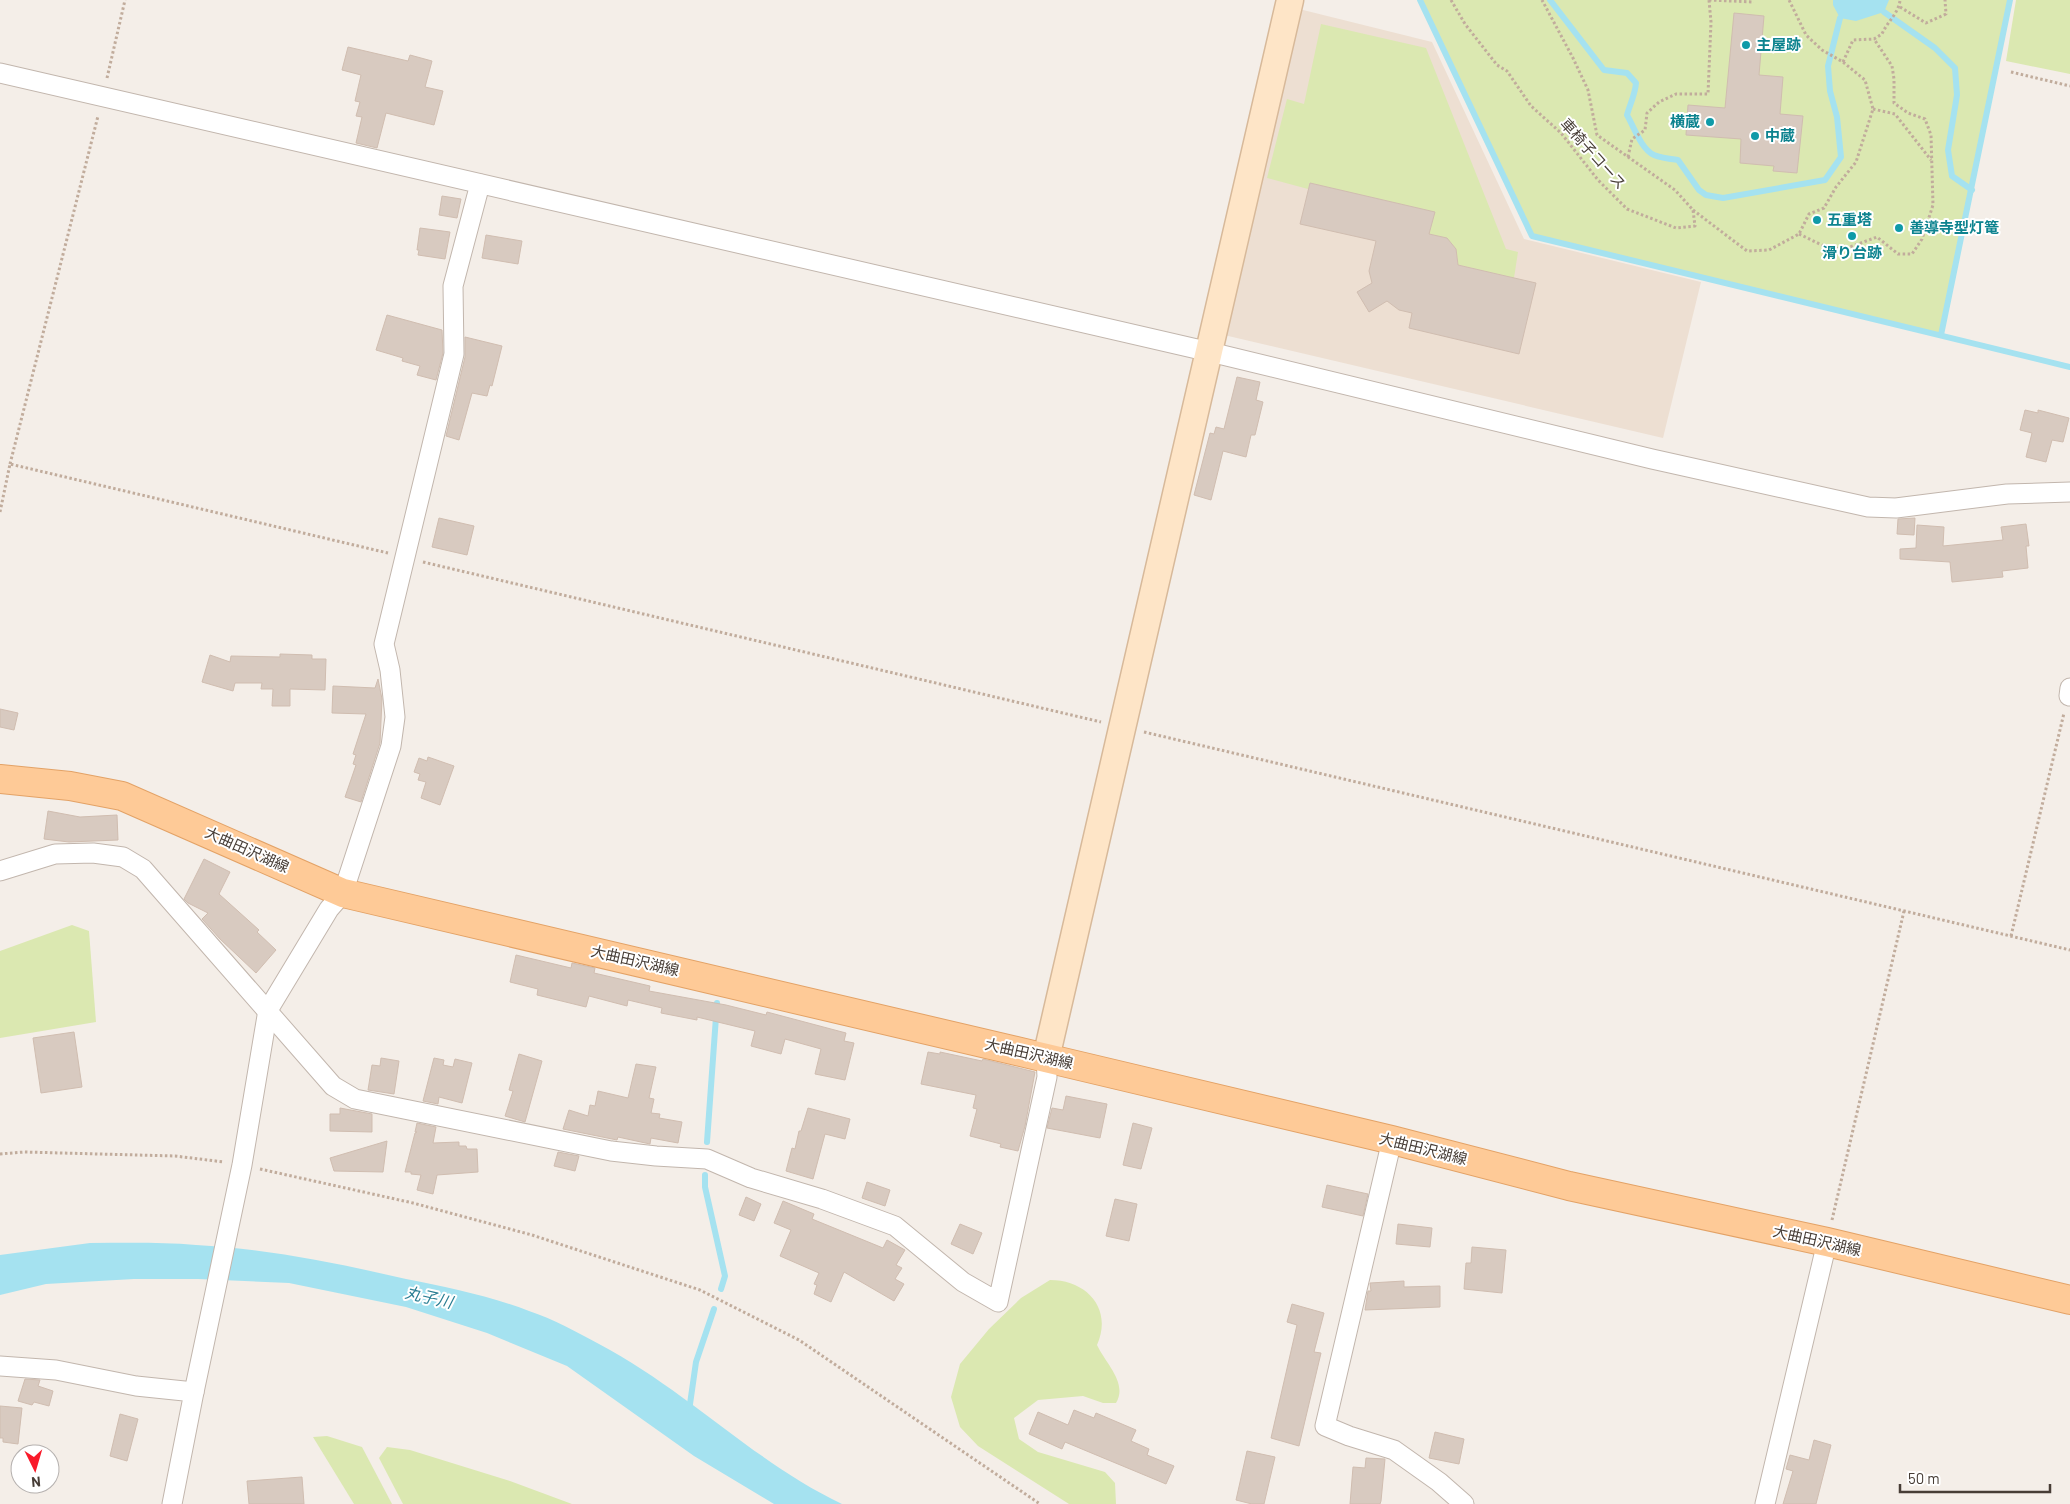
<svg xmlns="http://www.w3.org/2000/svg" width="2070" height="1504" font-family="Barlow,'Noto Sans JP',sans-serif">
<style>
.education{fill:#eddfd2}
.green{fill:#dbe8b1}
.water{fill:#a5e2f0}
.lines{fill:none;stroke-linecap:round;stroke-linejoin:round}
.stream{stroke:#a5e2f0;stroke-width:6}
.building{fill:#d8cac0;stroke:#d0bdb0}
.street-casing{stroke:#c2b6ad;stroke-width:21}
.secondary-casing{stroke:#d7b99a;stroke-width:29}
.primary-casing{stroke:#e3a266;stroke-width:30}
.path{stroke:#c1ac9c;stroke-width:3;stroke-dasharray:2.5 2.5;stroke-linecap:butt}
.street{stroke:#fff;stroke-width:19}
.secondary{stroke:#fee5c7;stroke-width:26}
.primary{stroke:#feca97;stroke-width:28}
.culture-dot{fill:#0f9aa8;stroke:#fff;stroke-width:2}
.labels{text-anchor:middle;stroke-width:4;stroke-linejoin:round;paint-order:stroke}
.culture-label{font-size:15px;font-weight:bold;fill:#0d838f;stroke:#fff;text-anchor:start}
.street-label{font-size:15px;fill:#473d36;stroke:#fff}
.water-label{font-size:16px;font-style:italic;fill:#2a7e93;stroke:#fff}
</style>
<rect width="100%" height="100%" fill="#f4eee8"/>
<path class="education" d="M1295,8L1432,42L1524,239L1701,282L1663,438L1224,335Z"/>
<g class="green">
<path d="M1420,0H2010L1941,335L1532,236Z"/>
<path d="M2016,0H2070V74L2006,61Z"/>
<path d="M1321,24L1426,48L1506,249L1518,252L1514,278L1458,265C1456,242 1451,239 1429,234L1434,212L1310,183L1308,189L1267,178L1287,99L1304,104Z"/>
<path d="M72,925L89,931L96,1022L0,1038V951Z"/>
<path d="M1050,1280C1087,1280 1113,1309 1097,1345C1106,1364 1128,1383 1116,1403H1103L1083,1396L1038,1400L1014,1418L1019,1439L1038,1452L1105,1472L1115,1483L1116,1504H1069L978,1446L960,1427L951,1397L960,1364L989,1329L1021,1298Z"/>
<path d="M327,1436L362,1447L392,1504H354L313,1437Z"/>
<path d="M387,1447L410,1450L510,1481L572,1504H403L379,1458Z"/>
</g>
<g class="water">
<path d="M1833,0H1889L1884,12L1856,21L1840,18L1833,5Z"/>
<path d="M90,1243C125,1243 161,1242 196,1245C267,1249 337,1263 406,1279C447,1287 490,1296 529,1311C553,1319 577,1332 599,1344C685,1389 754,1462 842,1504H774L694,1456L567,1366L487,1333L406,1307L289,1283L198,1279H134L46,1284L0,1295V1255Z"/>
</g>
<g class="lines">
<g class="stream">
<path d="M1420,0L1532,236L2070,367"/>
<path d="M1550,0L1604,70L1627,73L1636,83C1635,95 1630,104 1627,115C1634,127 1641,149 1654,155C1661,158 1670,159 1678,160L1699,190L1706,195L1723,198L1825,180L1841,157L1837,117L1830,91L1828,66L1840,18"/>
<path d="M1884,12L1935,48L1955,68L1957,95L1948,150L1952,176L1972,190"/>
<path d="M1941,335L2010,0"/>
<path d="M707,1142L717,1003"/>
<path d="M705,1175V1187L725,1276L721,1289"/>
<path d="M689,1411L696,1362L714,1309"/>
</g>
</g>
<g class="building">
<path d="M1734,13L1764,16L1759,75L1783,77L1780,114L1803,116L1797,173L1773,171L1774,166L1740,163L1741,139L1686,135L1688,105L1725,108Z"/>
<path d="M348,47L408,61L410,55L432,61L425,87L443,91L434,125L386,113L377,148L356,143L362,117L356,116L360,102L355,101L361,75L342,70Z"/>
<path d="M1310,183L1435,212L1429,234L1447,238L1456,249L1458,265L1536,283L1519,354L1409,328L1412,313L1399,310L1387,301L1369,312L1357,292L1372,283L1369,271L1376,241L1300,224Z"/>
<path d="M442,196L461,199L457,218L439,215Z"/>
<path d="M420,228L450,232L445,259L418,255L419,250H417Z"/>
<path d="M486,235L522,241L518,264L482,258Z"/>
<path d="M387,315L442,330L443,353L436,380L417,375L420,366L402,361L403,358L376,350Z"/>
<path d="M465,337L502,346L492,386L490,385L487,396L472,393L459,440L446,436L465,357Z"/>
<path d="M1237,377L1260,382L1256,400L1263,402L1255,435H1251L1246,457L1223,451L1211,500L1194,495L1210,433L1214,434L1216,427L1224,429Z"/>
<path d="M2025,410L2038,413V410L2069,418L2063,442L2052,440L2046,462L2026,457L2032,433L2020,430Z"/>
<path d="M439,518L474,526L467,555L432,547Z"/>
<path d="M1915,518L1914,535L1897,534L1898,519Z"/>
<path d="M2026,524L2029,546H2026L2028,568L2002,571L2003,577L1952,582L1950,562L1900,559V549L1916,548L1917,525L1944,527L1943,546L2003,540L2001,527Z"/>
<path d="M280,654L312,655V659H326L325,690L290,689V706H272L273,689H261L262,683H235L233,691L202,682L210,655L230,662L231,656L280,657Z"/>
<path d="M378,679L382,699L380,743L361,802L345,797L356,765L353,764L356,755L353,754L366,714L332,713L333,686L375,688Z"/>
<path d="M0,709L18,713L14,730L0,727Z"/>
<path d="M428,757L454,766L440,805L421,798L426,782L418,780L420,774L414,772L419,758L427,761Z"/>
<path d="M48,811L80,817L117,815L118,840L69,842L44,839Z"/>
<path d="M204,859L230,872L219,894L259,930L257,932L276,950L256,973L220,939L202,919L208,913L188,903L184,899Z"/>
<path d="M516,955L571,968L572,963L595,968L594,973L650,986L649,991L726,1005L766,1015L767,1012L846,1033L844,1041L854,1043L845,1080L815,1074L821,1049L785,1039L781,1054L751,1046L755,1031L697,1017V1020L661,1013L662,1008L628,1000L627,1006L589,996L586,1007L537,995L538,989L510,982Z"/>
<path d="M74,1032L82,1087L41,1093L33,1038Z"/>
<path d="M928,1052L940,1054V1052L982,1061L983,1059L1035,1072L1025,1126L1018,1151L1000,1147L1001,1144L970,1136L977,1109L973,1108L976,1095L921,1084Z"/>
<path d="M519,1054L542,1061L525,1122L505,1116L513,1091L509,1090Z"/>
<path d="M381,1058L399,1061L394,1094L368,1090L372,1065L380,1066Z"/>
<path d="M434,1058L444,1060L443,1065L453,1067L455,1059L472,1063L462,1103L439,1097L438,1104L423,1101Z"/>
<path d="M636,1064L656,1067L649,1098L654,1099L651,1113L660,1114L659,1118L682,1122L678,1143L651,1138L650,1144L618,1137L617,1140L563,1129L569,1110L588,1116L590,1105L595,1106L598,1091L628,1098Z"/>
<path d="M1066,1096L1107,1104L1100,1138L1047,1128L1052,1108L1063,1110Z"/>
<path d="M340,1108L372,1114V1132L330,1131V1114H340Z"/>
<path d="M808,1108L850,1119L845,1139L825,1134L813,1179L786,1171L792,1148L795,1149L799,1131H801Z"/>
<path d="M417,1123L436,1127L433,1143L459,1142V1146H466L467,1149H477L478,1172L437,1175L433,1194L417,1190L421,1175L411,1174V1172H405L415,1133L417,1132H415Z"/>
<path d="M1133,1123L1152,1128L1141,1169L1123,1165Z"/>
<path d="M387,1141L383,1172L334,1171L330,1158Z"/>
<path d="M558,1152L579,1156L575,1171L554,1166Z"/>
<path d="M867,1182L890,1190L885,1206L862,1198Z"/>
<path d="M1327,1185L1368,1194L1363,1216L1322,1207Z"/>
<path d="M746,1197L761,1204L754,1221L739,1215Z"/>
<path d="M1115,1199L1137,1204L1129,1241L1106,1236Z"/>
<path d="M783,1201L814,1214L812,1219L883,1248L887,1240L905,1250L896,1265L902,1268L895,1279L904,1284L894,1301L844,1272L831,1302L814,1294L817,1285L814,1284L819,1273L780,1256L791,1230L774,1223Z"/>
<path d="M960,1224L982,1233L973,1254L951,1244Z"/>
<path d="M1398,1224L1432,1228L1430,1247L1396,1244Z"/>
<path d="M1472,1247L1506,1250L1502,1293L1464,1289L1466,1263H1471Z"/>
<path d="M1404,1281V1287L1440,1286V1307L1365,1310L1368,1291H1371L1370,1283Z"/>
<path d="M1292,1304L1324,1313L1314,1352L1321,1353L1299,1446L1271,1438L1297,1325L1287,1322Z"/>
<path d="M25,1379L40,1380L38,1386L53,1391L49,1406L34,1402L32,1405L18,1401Z"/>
<path d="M0,1406L22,1408L18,1444L3,1442V1438H0Z"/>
<path d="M1074,1410L1094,1418L1096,1413L1136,1430L1131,1441L1149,1449L1147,1455L1174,1466L1166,1484L1065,1442L1062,1449L1029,1434L1038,1412L1068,1425Z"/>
<path d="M120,1414L138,1419L127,1461L110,1456Z"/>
<path d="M1435,1432L1464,1439L1459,1464L1429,1458Z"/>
<path d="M1814,1440L1831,1445L1816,1504H1783L1793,1471L1786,1469L1790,1455L1809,1460Z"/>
<path d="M1247,1451L1275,1457L1264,1504H1252L1236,1500Z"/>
<path d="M1366,1458L1385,1459L1381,1501L1380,1504H1350L1353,1467L1365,1468Z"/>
<path d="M302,1477L304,1504H249L247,1481Z"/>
</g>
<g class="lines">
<g class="street-casing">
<g id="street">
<path d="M0,73L1210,352L1652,459L1868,507L1896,508L2007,494L2070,492"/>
<path d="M2069,696L2070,688"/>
<path d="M0,871L55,854L93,853L123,857L143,869L333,1086L355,1099L611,1151L656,1156L707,1159L751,1178L822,1199L895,1226L963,1282L998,1302L1047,1077L1046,1058"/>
<path d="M1392,1140L1325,1426L1349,1436L1394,1450L1439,1482L1464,1504"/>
<path d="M0,1366L56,1370L136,1386L194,1392L172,1504"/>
<path d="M194,1392L242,1165L268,1010L329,909L343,893L391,746L395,717L390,670L384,644L454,354L453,286L480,184"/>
<path d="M1765,1504L1827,1242"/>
</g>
</g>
<g class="secondary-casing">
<path id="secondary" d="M1046,1058L1290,0"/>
</g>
<g class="primary-casing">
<path id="primary" d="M0,779L70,786L122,796L343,893L1046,1058L1392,1140L1569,1186L1827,1242L2070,1300"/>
</g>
<g class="path">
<path d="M1451,0L1465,24L1497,65L1507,71L1531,106L1561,133L1598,180L1627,209L1676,228L1695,226L1693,210L1675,190L1597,135L1588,90L1573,58L1542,0"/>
<path d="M1709,0L1754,2"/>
<path d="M1900,7L1926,23L1946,14L1945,0"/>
<path d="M1843,62L1853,40L1874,39L1882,34C1887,22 1899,13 1900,0"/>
<path d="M2011,72L2070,86"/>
<path d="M107,78L125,0"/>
<path d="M1873,109L1895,114L1931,160"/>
<path d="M1628,157L1632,139L1645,130L1647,113L1659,102L1676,94H1708L1711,22L1709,0"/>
<path d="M1693,210L1747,251L1769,250L1799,234L1809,214L1824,208L1836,187L1856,162L1873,109L1865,80L1843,62L1822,50L1806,35L1789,0"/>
<path d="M1799,234L1830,249L1850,247L1877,237L1898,254H1912L1922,239L1933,205L1931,135L1925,119L1908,113L1894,103V79L1892,66L1874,39"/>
<path d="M10,464L98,116"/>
<path d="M0,512L10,464L388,553"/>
<path d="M423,562L1101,722"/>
<path d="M1144,732L2070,950"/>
<path d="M2011,936L2064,713"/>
<path d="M0,1154L24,1152L175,1156L224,1162"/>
<path d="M260,1169L413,1203L532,1235L700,1290L799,1340L1040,1504"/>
<path d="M1832,1220L1904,911"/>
</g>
<use href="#street" class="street"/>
<use href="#secondary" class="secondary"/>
<use href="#primary" class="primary"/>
</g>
<g class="culture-dot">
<circle cx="1746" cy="45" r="5"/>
<circle cx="1710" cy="122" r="5"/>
<circle cx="1755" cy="136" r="5"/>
<circle cx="1817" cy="220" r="5"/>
<circle cx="1899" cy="228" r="5"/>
<circle cx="1852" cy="236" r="5"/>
</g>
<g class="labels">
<g class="culture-label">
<text x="1756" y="50">主屋跡</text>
<text x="1700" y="127" text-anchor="end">横蔵</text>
<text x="1765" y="141">中蔵</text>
<text x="1827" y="225">五重塔</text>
<text x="1909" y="233">善導寺型灯篭</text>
<text x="1852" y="258" text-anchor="middle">滑り台跡</text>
</g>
<g class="street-label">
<text transform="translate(1593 154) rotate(48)" y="5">車椅子コース</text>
<text transform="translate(247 850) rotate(24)" y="5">大曲田沢湖線</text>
<text transform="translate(635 961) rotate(13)" y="5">大曲田沢湖線</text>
<text transform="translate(1029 1054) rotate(13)" y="5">大曲田沢湖線</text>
<text transform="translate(1423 1149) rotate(14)" y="5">大曲田沢湖線</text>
<text transform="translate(1817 1241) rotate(13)" y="5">大曲田沢湖線</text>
</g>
<g class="water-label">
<text transform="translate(429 1297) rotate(13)" y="6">丸子川</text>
</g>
</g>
<g transform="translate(35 1469) rotate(175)"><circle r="24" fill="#ffffff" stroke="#b5b1af"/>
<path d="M0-4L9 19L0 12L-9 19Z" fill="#f91a2a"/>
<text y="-8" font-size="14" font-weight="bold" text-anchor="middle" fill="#473d36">N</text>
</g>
<path d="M1900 1484v8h150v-8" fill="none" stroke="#473d36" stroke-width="2.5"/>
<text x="1908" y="1484" font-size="15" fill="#473d36" stroke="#ffffff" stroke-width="4" paint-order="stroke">50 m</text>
</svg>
